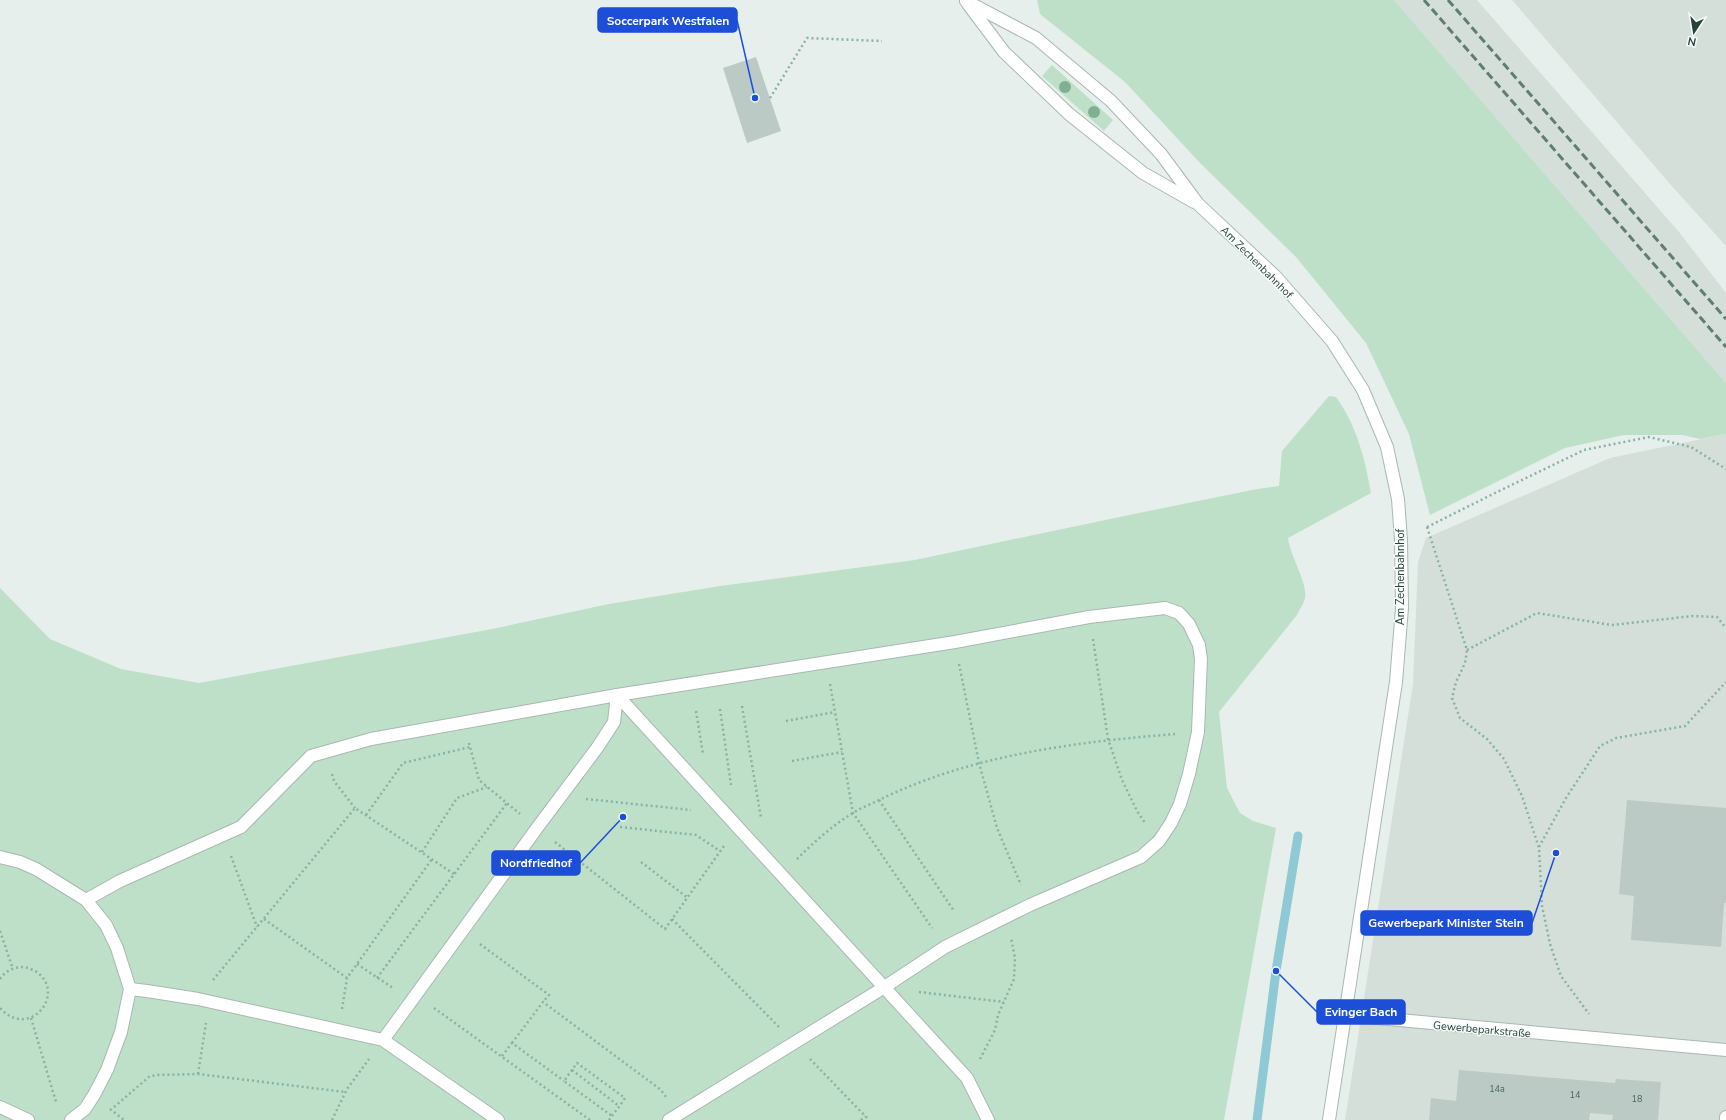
<svg xmlns="http://www.w3.org/2000/svg" width="1726" height="1120" font-family="'Nunito Sans',sans-serif">
<style>
.built{fill:#d4dfda}
.green{fill:#bfe0c8}
.lines{fill:none;stroke-linecap:round;stroke-linejoin:round}
.stream{stroke:#8ec9d4;stroke-width:9}
.building{fill:#bbcac4}
.lane-casing{stroke:#a8b8b2;stroke-width:14}
.street-casing{stroke:#a8b8b2;stroke-width:14}
.path{stroke:#86b3a5;stroke-width:2.5;stroke-dasharray:2 3;stroke-linecap:butt}
.lane{stroke:#fff;stroke-width:12}
.street{stroke:#fff;stroke-width:12}
.rail{stroke:#5f7d75;stroke-width:3;stroke-dasharray:8 4;stroke-linecap:butt}
.tree{fill:#80af93}
.labels{text-anchor:middle;stroke-width:3;stroke-linejoin:round;paint-order:stroke}
.number-label{font-size:9px;fill:#4a645c}
.street-label{font-size:11px;fill:#24423a;stroke:#f7fbf9}
.leader{fill:none;stroke:#1d4ed8;stroke-width:1.5}
.callout-dot{fill:#1d4ed8;stroke:#f7fbf9;stroke-width:1.5}
.callout{fill:#1d4ed8;stroke:#1d4ed8;stroke-width:1.5}
.callout-label{font-size:12px;text-anchor:middle;font-weight:bold;fill:#fff}
</style>
<rect width="100%" height="100%" fill="#e6efeb"/>
<g class="built">
<path d="M1394,0H1477L1679,232L1726,293V383Z"/>
<path d="M1512,0H1726V246L1670,184Z"/>
<path d="M1726,434V1120H1345L1413,684L1418,562L1426,538L1610,458Z"/>
</g>
<g class="green">
<path d="M1037,0H1394L1726,383V434L1700,439L1682,435H1624L1565,448L1430,515L1409,434L1366,343L1296,257L1200,163L1125,82L1040,14Z"/>
<path d="M1052,65L1113,120L1104,131L1042,76Z"/>
<path d="M1329,396L1336,397C1357,426 1365,459 1371,493L1288,538C1290,556 1308,583 1305,598C1304,604 1299,610 1297,615L1219,712L1227,788L1240,813L1253,821L1276,828L1224,1120H0V588L50,639L121,669L199,683L492,629L609,604L720,586L915,560L1134,514L1257,489L1279,486L1282,451Z"/>
</g>
<g class="lines">
<path class="stream" d="M1257,1120L1276,971L1298,836"/>
</g>
<g class="building">
<path d="M756,57L781,131L747,143L723,68Z"/>
<path d="M1627,800L1726,808V903H1724L1721,947L1631,940L1634,896L1619,894Z"/>
<path d="M1459,1070L1615,1083L1616,1079L1661,1082L1658,1120H1612L1613,1115L1590,1113L1589,1120H1429L1431,1098L1456,1101Z"/>
</g>
<g class="lines">
<g class="lane-casing">
<g id="lane">
<path d="M0,857L20,862L36,869L86,900L106,925L117,948L130,989L121,1032L107,1070L94,1095L85,1109L71,1120"/>
<path d="M86,900L120,881L241,827L311,756L371,739L617,695L614,722L597,748L537,828L383,1040"/>
<path d="M130,989L147,991L198,999L383,1040L498,1120"/>
<path d="M0,1107L28,1120"/>
<path d="M669,1120L883,988L945,947L1030,905L1141,857L1159,841L1171,823L1180,804L1189,774L1198,732L1201,659L1199,645L1189,624L1179,613L1165,608L1089,617L955,642L617,695L967,1078L988,1120"/>
</g>
</g>
<g class="street-casing">
<g id="street">
<path d="M966,1L1036,38L1111,101L1161,154L1198,204L1276,277L1332,341L1363,390L1387,447L1398,499L1401,540L1402,608L1396,682L1329,1120"/>
<path d="M968,4L1004,52L1069,114L1143,173L1194,202"/>
<path d="M1345,1015L1726,1050"/>
<path d="M1726,1120V1117"/>
</g>
</g>
<g class="path">
<path d="M770,98L807,38L882,41"/>
<path d="M1427,527L1467,650L1465,663L1456,682L1452,698L1460,718L1487,739L1504,759L1522,796L1539,848L1542,906L1550,944L1561,976L1589,1014"/>
<path d="M1427,527L1495,493L1584,450L1649,437L1691,447L1726,469"/>
<path d="M1093,639L1108,739L1122,780L1137,811L1145,823"/>
<path d="M1467,650L1537,613L1612,625L1693,616L1717,617L1726,628"/>
<path d="M959,664L979,763L997,828L1021,885"/>
<path d="M830,684L853,813L932,928"/>
<path d="M742,706L761,818"/>
<path d="M720,709L731,785"/>
<path d="M696,711L703,754"/>
<path d="M786,721L835,712"/>
<path d="M469,743L479,780L520,814"/>
<path d="M792,761L842,752"/>
<path d="M332,774L334,781L355,808"/>
<path d="M586,799L691,810"/>
<path d="M879,800L954,911"/>
<path d="M366,815L403,763L470,747"/>
<path d="M620,827L696,835L720,851"/>
<path d="M555,842L665,929L724,846"/>
<path d="M1539,847L1566,798L1600,746L1616,738L1685,726L1726,682"/>
<path d="M422,852L457,798L487,787"/>
<path d="M231,856L257,927"/>
<path d="M797,859C814,842 833,825 853,813C862,807 872,804 881,799C972,755 1075,742 1175,734"/>
<path d="M641,862L688,898"/>
<path d="M264,919L347,978L432,859"/>
<path d="M672,919L779,1027"/>
<path d="M0,931L13,969"/>
<path d="M480,944L549,995L543,1002"/>
<path d="M357,964L393,988"/>
<path d="M377,978L507,803"/>
<path d="M0,979C5,971 14,967 24,967C29,968 34,970 38,973C66,995 29,1040 0,1008"/>
<path d="M213,980L355,808L454,874"/>
<path d="M919,992L1004,1002"/>
<path d="M434,1008L590,1120"/>
<path d="M342,1009L347,978"/>
<path d="M31,1018L56,1102"/>
<path d="M512,1043L543,1002L661,1090L666,1097"/>
<path d="M502,1056L512,1043L564,1081"/>
<path d="M810,1059L869,1120"/>
<path d="M980,1059L995,1030L998,1015L1014,979L1015,958L1011,938"/>
<path d="M572,1070L619,1106"/>
<path d="M198,1074L206,1023"/>
<path d="M114,1107L150,1076L158,1075L198,1074L345,1092"/>
<path d="M110,1109L124,1120"/>
<path d="M332,1120L347,1089L369,1059"/>
<path d="M609,1120C614,1113 620,1106 625,1098L577,1063L564,1081L612,1116"/>
<path d="M861,1120L865,1116"/>
</g>
<use href="#lane" class="lane"/>
<use href="#street" class="street"/>
<g class="rail">
<path d="M1424,0L1726,347"/>
<path d="M1448,0L1726,319"/>
</g>
</g>
<g class="tree">
<circle cx="1065" cy="87" r="6"/>
<circle cx="1094" cy="112" r="6"/>
</g>
<g class="labels">
<g class="number-label">
<text x="1497" y="1092">14a</text>
<text x="1575" y="1098">14</text>
<text x="1637" y="1102">18</text>
</g>
<g class="street-label">
<text transform="translate(1257 262) rotate(45)" y="4">Am Zechenbahnhof</text>
<text transform="translate(1400 577) rotate(-90)" y="4">Am Zechenbahnhof</text>
<text transform="translate(1482 1029) rotate(5)" y="4">Gewerbeparkstraße</text>
</g>
</g>
<path class="leader" d="M755 98L737 20M623 817L580 863M1556 853L1532 923M1276 971L1317 1012"/>
<g class="callout-dot">
<circle cx="755" cy="98" r="4"/>
<circle cx="623" cy="817" r="4"/>
<circle cx="1556" cy="853" r="4"/>
<circle cx="1276" cy="971" r="4"/>
</g>
<g class="callout">
<rect x="598" y="8" width="139" height="24" rx="4"/>
<rect x="492" y="851" width="88" height="24" rx="4"/>
<rect x="1361" y="911" width="171" height="24" rx="4"/>
<rect x="1317" y="1000" width="88" height="24" rx="4"/>
</g>
<g class="callout-label">
<text x="668" y="25">Soccerpark Westfalen</text>
<text x="536" y="867">Nordfriedhof</text>
<text x="1446" y="927">Gewerbepark Minister Stein</text>
<text x="1361" y="1016">Evinger Bach</text>
</g>
<g transform="translate(1694 32) rotate(192)" stroke="#f7fbf9" stroke-width="3" paint-order="stroke">
<path d="M0-3L7 15L0 10L-7 15Z" fill="#24423a"/>
<text y="-6" font-size="11" font-weight="bold" text-anchor="middle" fill="#24423a">N</text>
</g>
</svg>
